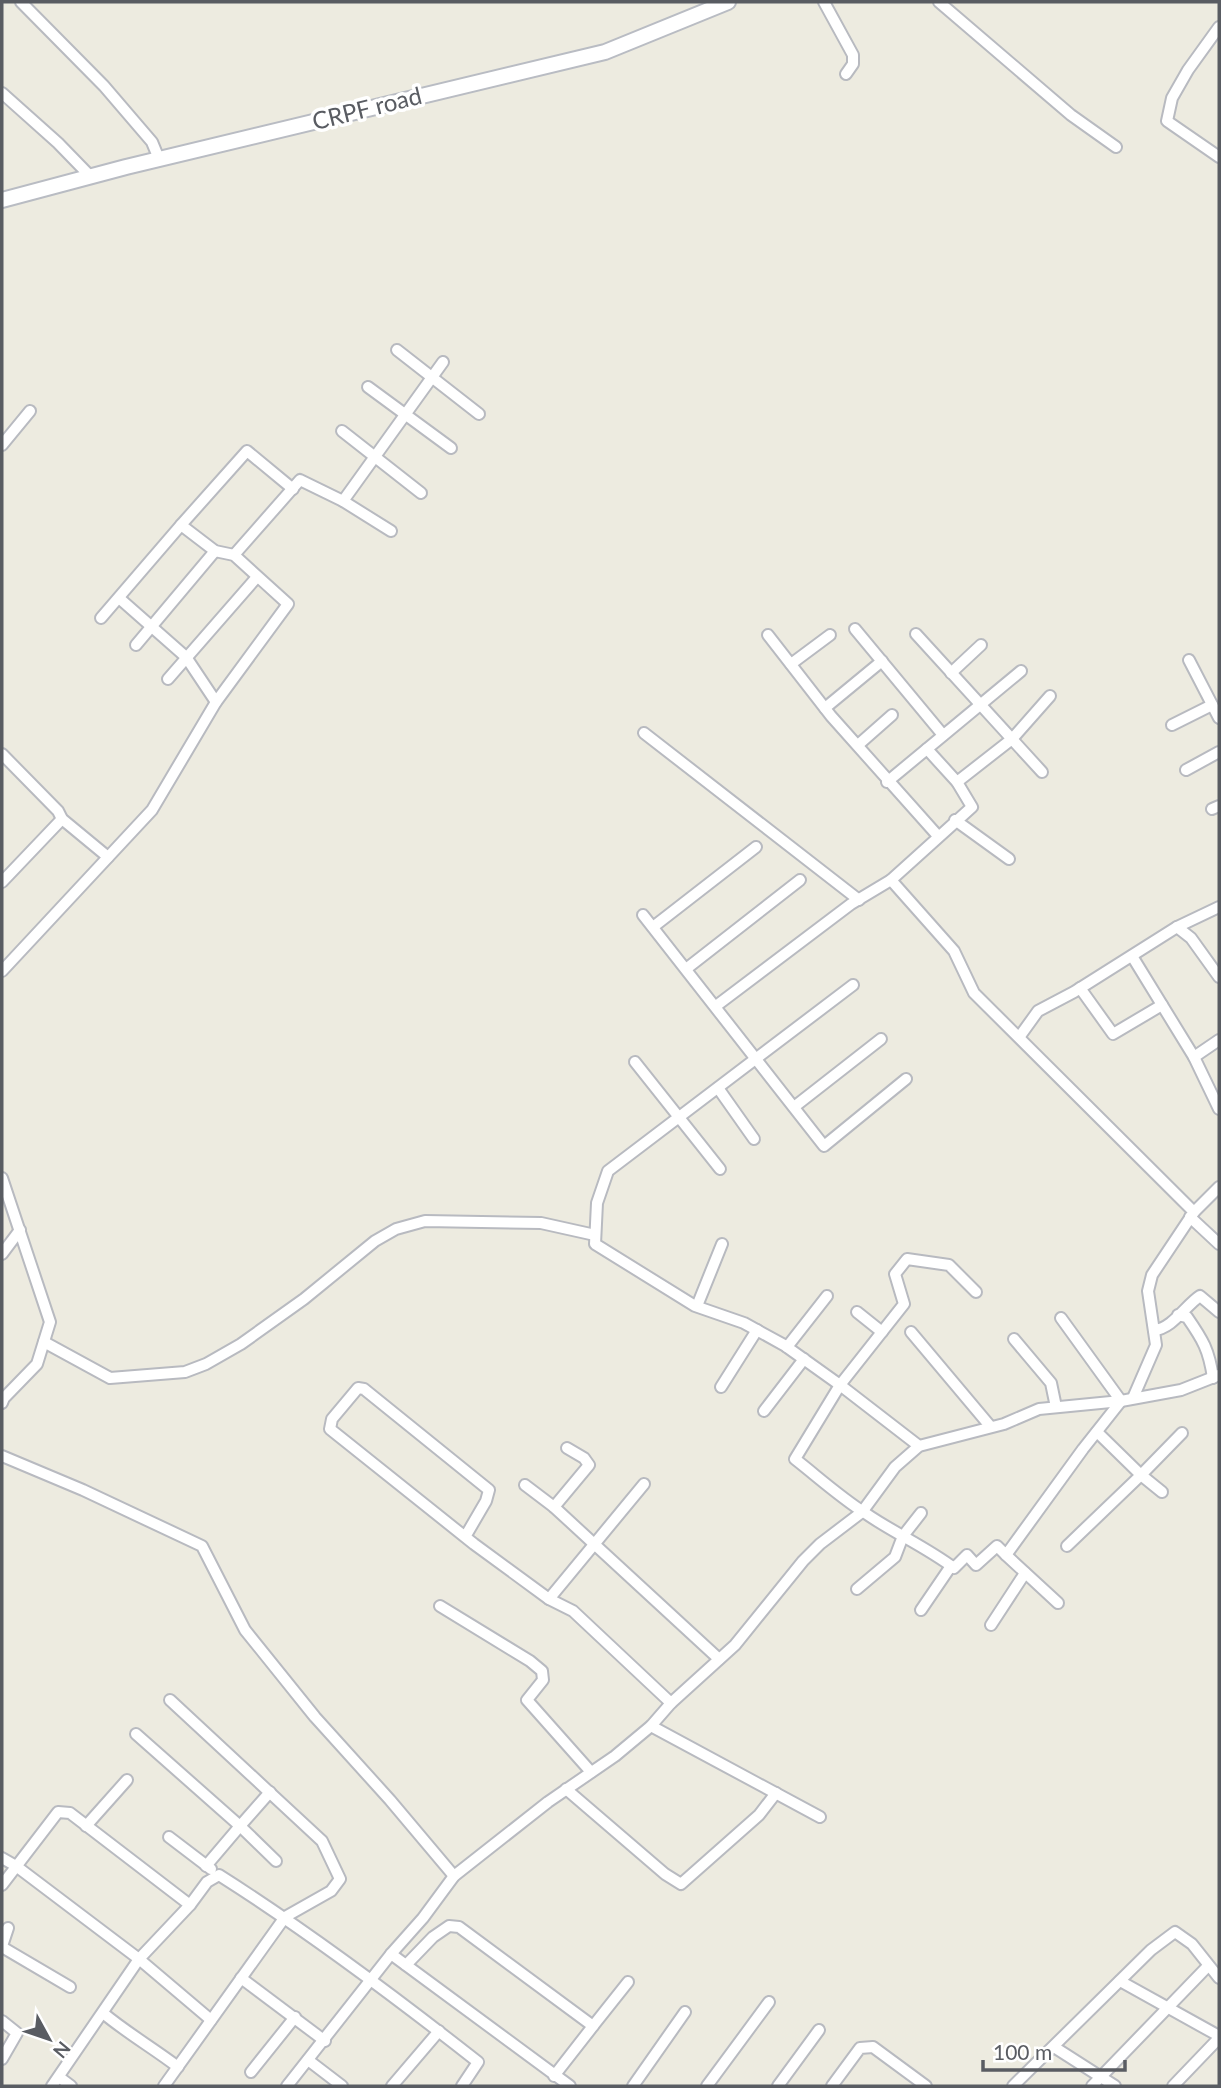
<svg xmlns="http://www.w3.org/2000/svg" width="1221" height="2088" font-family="Lato,sans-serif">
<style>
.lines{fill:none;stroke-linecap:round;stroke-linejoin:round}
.street-casing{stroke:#b8bac0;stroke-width:14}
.secondary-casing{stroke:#b9bcc3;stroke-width:18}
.street{stroke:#fff;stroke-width:10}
.secondary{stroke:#fff;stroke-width:14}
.labels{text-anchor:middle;stroke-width:7;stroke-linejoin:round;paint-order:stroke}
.street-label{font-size:24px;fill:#595c62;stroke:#fff}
</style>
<rect width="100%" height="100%" fill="#edebe0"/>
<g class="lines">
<g class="street-casing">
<g id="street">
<path d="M21,2L104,86L152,142L159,159"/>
<path d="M824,2L853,55V64L846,74"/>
<path d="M939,2L1071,115L1116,147"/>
<path d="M1219,27L1188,70L1172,98L1167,121L1219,157"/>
<path d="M2,93L58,143L91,177"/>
<path d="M397,350L479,414"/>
<path d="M368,387L451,448"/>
<path d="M342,431L421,493"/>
<path d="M2,445L30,411"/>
<path d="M343,501L443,362"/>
<path d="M234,555L300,480L343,501L391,531"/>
<path d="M119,598L186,657L216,702"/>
<path d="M101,618L181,525"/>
<path d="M855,629L943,735"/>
<path d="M916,634L1042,772"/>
<path d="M768,635L831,716L938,836"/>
<path d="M136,645L215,551"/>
<path d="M1189,660L1219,718"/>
<path d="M791,664L830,635"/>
<path d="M951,673L981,645"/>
<path d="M168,679L257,577"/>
<path d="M825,708L882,661"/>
<path d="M1172,725L1212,705"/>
<path d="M644,733L859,900"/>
<path d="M858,745L892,715"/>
<path d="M2,754L58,811L62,819L108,857"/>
<path d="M1186,770L1219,752"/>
<path d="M887,782L1021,671"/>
<path d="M957,782L1012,739L1050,696"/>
<path d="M1212,809L1219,806"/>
<path d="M955,820L1009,859"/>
<path d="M891,880L954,951L974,993L1194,1212"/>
<path d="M2,882L62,819"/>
<path d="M643,915L824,1146L906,1079"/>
<path d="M653,927L756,847"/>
<path d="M1177,927L1191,938L1219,977"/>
<path d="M1132,956L1194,1057L1219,1109"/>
<path d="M686,969L800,880"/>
<path d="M2,971L152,810L216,702L288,604L234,555L215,551L181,525L247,451L293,489"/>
<path d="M853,985L608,1171L597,1203L595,1244L695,1306L744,1323L784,1345L840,1385L904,1304L895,1274L907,1259L949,1265L976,1292"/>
<path d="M1080,988L1113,1034L1162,1005"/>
<path d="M716,1006L851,904L891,880L972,807L957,782L927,749"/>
<path d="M1020,1036L1038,1011L1074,992L1177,927L1219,907"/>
<path d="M1194,1057L1219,1040"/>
<path d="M635,1062L720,1169"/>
<path d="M718,1088L754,1139"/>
<path d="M794,1107L881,1039"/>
<path d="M2,1178L50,1322L37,1364L4,1398L2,1403"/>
<path d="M1190,1217L1219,1244"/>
<path d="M2,1254L20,1230"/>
<path d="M697,1306L722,1244"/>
<path d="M857,1312L882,1332"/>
<path d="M1178,1315L1187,1317C1203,1340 1209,1350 1213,1378"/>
<path d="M1154,1330C1172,1329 1186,1305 1200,1296L1219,1312"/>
<path d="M911,1332L990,1426"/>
<path d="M1014,1339L1051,1383L1056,1407"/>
<path d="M44,1342L110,1378L185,1372L206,1364L241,1344L304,1299L375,1241L396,1229L425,1221L541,1223L595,1235"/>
<path d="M787,1347L827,1296"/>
<path d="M721,1387L757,1330"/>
<path d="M1133,1398L1156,1345L1148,1291L1152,1275L1194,1212L1219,1187"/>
<path d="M764,1411L804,1359"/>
<path d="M1097,1432L1141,1475L1162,1492"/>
<path d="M919,1446L840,1385L795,1459C818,1477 840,1497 865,1513C894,1533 926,1547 954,1568L967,1555L976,1565L997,1546L1006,1555L1083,1449L1121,1401L1061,1318"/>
<path d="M2,1456L83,1490L202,1546L245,1630L315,1717L390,1800L454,1876"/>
<path d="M525,1485L554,1507L719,1659"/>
<path d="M554,1507L589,1465L584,1458L567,1448"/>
<path d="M465,1537L486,1501L489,1490L364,1389L358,1388L332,1419L330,1429L474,1544L549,1599L573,1611L671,1703"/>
<path d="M1067,1546L1141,1475L1182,1433"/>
<path d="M1006,1555L1058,1603"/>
<path d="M857,1589L895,1557L903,1536L921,1513"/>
<path d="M549,1599L644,1484"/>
<path d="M440,1606L530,1661L542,1671L543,1680L527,1700L591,1772"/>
<path d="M921,1610L951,1566"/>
<path d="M991,1625L1025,1573"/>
<path d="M651,1726L820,1817"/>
<path d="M136,1734L240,1826L206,1866"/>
<path d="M566,1789L665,1874L681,1884L759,1815L776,1793"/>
<path d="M270,1792L240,1826L276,1861"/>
<path d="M86,1826L127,1780"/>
<path d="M169,1837L211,1869"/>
<path d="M2,1858L16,1866L139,1959L211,2020"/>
<path d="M2,1885L58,1812L70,1813L190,1905L207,1882L219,1875C309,1932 394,1996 478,2062L462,2086"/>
<path d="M2,1946L8,1928"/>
<path d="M2,1947L70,1987"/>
<path d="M391,1954L570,2086"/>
<path d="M406,1965L433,1937L449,1926L459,1927L593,2026L554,2076"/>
<path d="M241,1978L325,2041"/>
<path d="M1120,1981L1219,2036"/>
<path d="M103,2013C127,2033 153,2048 178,2067"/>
<path d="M2,2021L17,2033L2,2059"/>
<path d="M593,2026L628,1982"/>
<path d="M1054,2047L1115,2086"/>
<path d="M308,2060L342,2086"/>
<path d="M251,2072L295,2017"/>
<path d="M59,2077L71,2086"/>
<path d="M52,2086L139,1959L190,1905"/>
<path d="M164,2086L285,1917L331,1891L340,1879L322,1841L170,1700"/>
<path d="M287,2086L391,1954L423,1918L454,1876L548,1802L615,1756L651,1726L671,1703L735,1645L803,1561L820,1544L862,1512L895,1467L919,1446L1004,1424L1039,1409L1121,1401L1181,1390L1219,1375"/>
<path d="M392,2086L439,2031"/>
<path d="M633,2086L685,2012"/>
<path d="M707,2086L769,2002"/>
<path d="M778,2086L819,2030"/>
<path d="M832,2086L860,2048L873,2047L926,2086"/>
<path d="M1013,2086L1151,1950L1175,1932L1192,1944L1219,1978"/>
<path d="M1092,2086L1208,1966"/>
<path d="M1173,2086L1219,2038"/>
</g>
</g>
<g class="secondary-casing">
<path id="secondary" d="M2,200L126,167L605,52L728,2"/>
</g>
<use href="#street" class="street"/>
<use href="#secondary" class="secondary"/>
</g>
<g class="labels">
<g class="street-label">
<text transform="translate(367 109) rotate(-14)" y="8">CRPF road</text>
</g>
</g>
<rect width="1221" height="2088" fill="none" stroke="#595c62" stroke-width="7"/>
<g transform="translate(49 2039) rotate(130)" stroke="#ffffff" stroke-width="5" paint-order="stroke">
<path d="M0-5L12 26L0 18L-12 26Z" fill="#595c62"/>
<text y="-10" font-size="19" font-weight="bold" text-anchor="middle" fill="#595c62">N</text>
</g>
<path d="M983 2060v10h142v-10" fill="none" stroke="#595c62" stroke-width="3.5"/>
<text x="993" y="2060" font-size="21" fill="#595c62" stroke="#ffffff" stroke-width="5" paint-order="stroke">100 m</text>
</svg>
